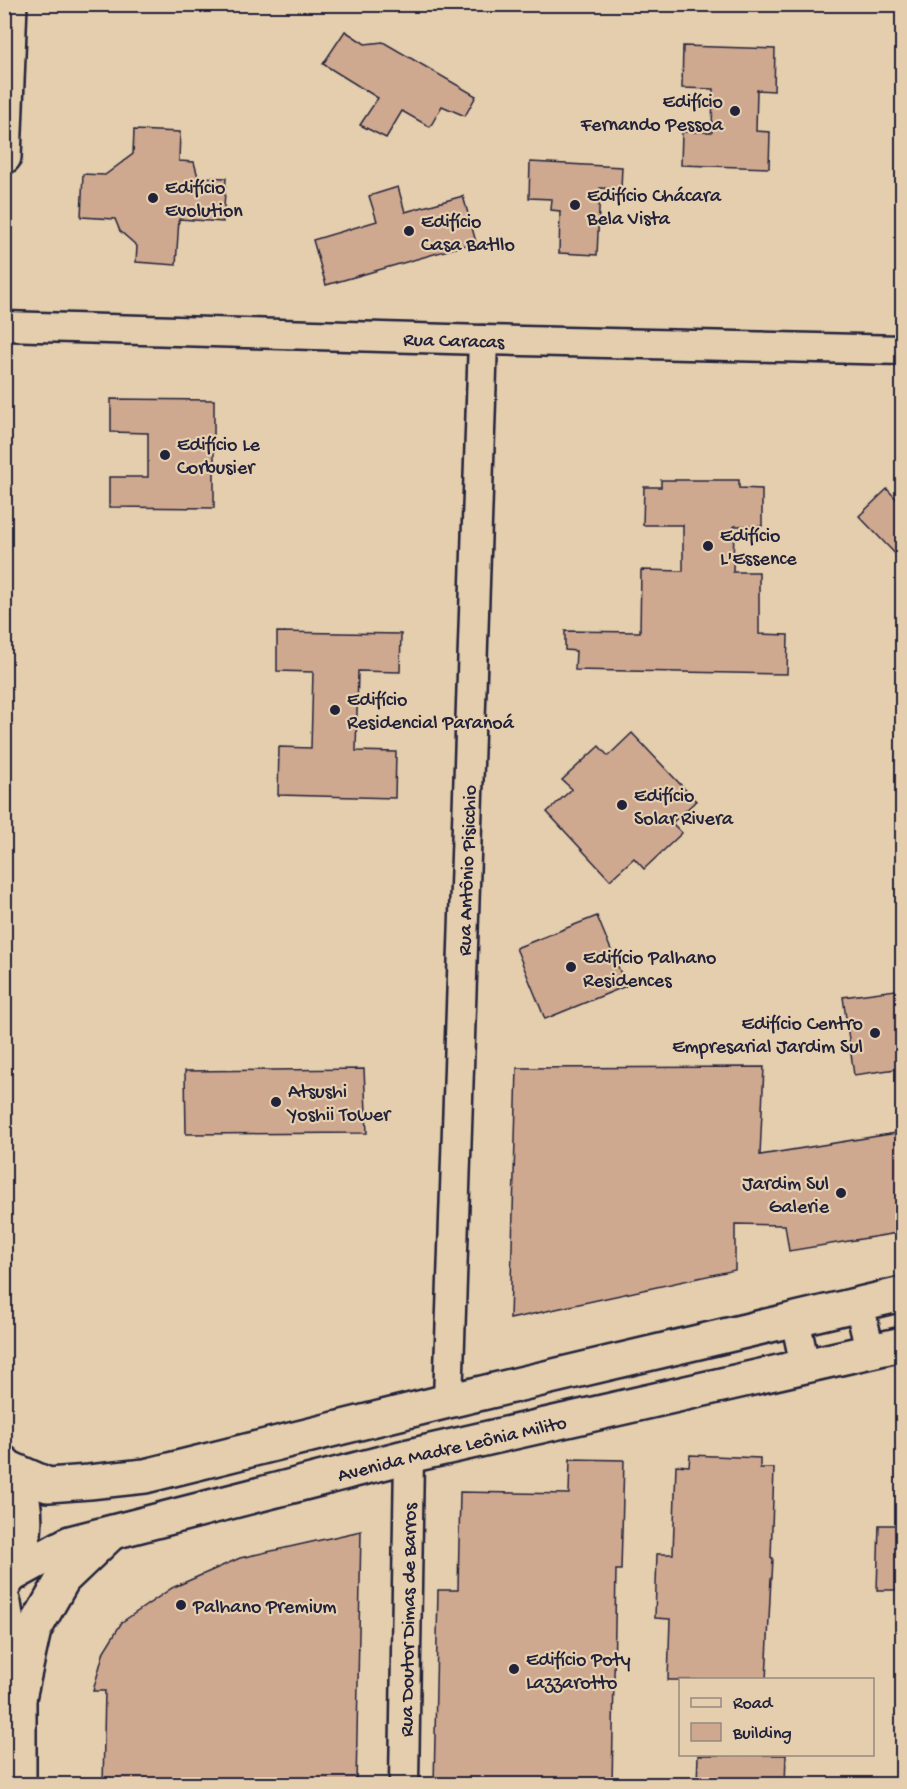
<svg xmlns="http://www.w3.org/2000/svg" width="907" height="1789" font-family="'Gochi Hand',sans-serif">
<style>
.building{fill:#cfa890;stroke:#22223b;stroke-width:1.5}
.lines{fill:none;stroke-linecap:round;stroke-linejoin:round}
.street-casing{stroke:#22223b;stroke-width:33}
.secondary-casing{stroke:#22223b;stroke-width:38}
.street{stroke:#e4cead;stroke-width:28}
.secondary{stroke:#e4cead;stroke-width:33}
.poi-dot{fill:#22223b;stroke:#e4cead;stroke-width:2}
.labels{text-anchor:middle;stroke-width:4.5;stroke-linejoin:round;paint-order:stroke}
.poi-label{font-size:20px;fill:#22223b;stroke:#e4cead;text-anchor:start}
.street-label{font-size:20px;fill:#22223b;stroke:#e4cead}
</style>
<rect width="100%" height="100%" fill="#e4cead"/>
<filter id="ink" filterUnits="userSpaceOnUse"><feTurbulence type="fractalNoise" baseFrequency=".0167" numOctaves="2"/><feDisplacementMap in="SourceGraphic" scale="12" xChannelSelector="R" yChannelSelector="G"/><feConvolveMatrix kernelMatrix="1 2 1 2 8 2 1 2 1" color-interpolation-filters="sRGB"/></filter>
<g filter="url(#ink)">
<g class="building">
<path d="M345,31L365,44L383,42L476,96L465,116L442,106L430,127L402,111L386,138L360,125L378,98L323,64Z"/>
<path d="M683,46L775,49L774,91L757,90L756,131L770,132L769,168L681,165L682,132H712L713,89L682,88Z"/>
<path d="M134,130L180,132L179,161L194,162L198,177L226,178L223,222L179,219L176,265L136,262L137,246L120,231L115,219L81,217L83,174L105,175L133,154Z"/>
<path d="M530,162L622,167L621,189L600,188L597,255L559,253L560,211L551,210L552,199L529,198Z"/>
<path d="M398,187L405,212L463,196L476,242L326,285L313,240L377,221L369,196Z"/>
<path d="M111,399L214,400V508L109,507V477H148V433L111,432Z"/>
<path d="M661,480H739V488L762,489V526H734L733,572H759V634L788,635L787,674L575,670L576,651L565,650V631L640,632L641,570L683,571V525H643L644,487H661Z"/>
<path d="M887,489L903,506V562L859,516Z"/>
<path d="M277,632L401,634L400,672L358,671L356,751L396,752L395,798L278,795L279,747L311,748L313,672L277,671Z"/>
<path d="M632,733L696,801L672,823L682,833L644,869L634,858L610,880L547,812L572,789L562,780L599,746L608,756Z"/>
<path d="M597,916L626,986L545,1019L516,948Z"/>
<path d="M903,989V1068L854,1075L843,997Z"/>
<path d="M764,1067L760,1155L903,1132V1232L789,1251L785,1225L735,1224V1270L510,1319L517,1068Z"/>
<path d="M364,1069L367,1133L186,1134L185,1071Z"/>
<path d="M690,1455L760,1458V1468H774L771,1558H773L772,1578H771L766,1680H668L670,1619L655,1618L657,1554H673L676,1465L689,1466Z"/>
<path d="M570,1459L624,1460L621,1570H616L612,1785H434L438,1590H458L460,1492L569,1494Z"/>
<path d="M879,1525H903V1590H877Z"/>
<path d="M361,1531L356,1785H103L105,1691H93L104,1651L122,1622L172,1588L240,1558Z"/>
<path d="M698,1755H786L785,1785H697Z"/>
</g>
<g class="lines">
<g class="street-casing">
<g id="street">
<path id="s1" d="M4,326L483,340L902,350"/>
<path d="M859,1304L870,1351"/>
<path d="M795,1319L805,1366"/>
<path id="s2" d="M448,1401L483,340"/>
<path id="s3" d="M404,1784L409,1456"/>
</g>
</g>
<g class="secondary-casing">
<g id="secondary">
<path d="M4,157L10,4"/>
<path d="M4,1463C34,1495 29,1550 5,1584"/>
<path d="M9,1468L48,1485L89,1482L145,1476L448,1401L902,1294"/>
<path id="s4" d="M10,1576L70,1543L409,1456L902,1344"/>
<path d="M4,1603L19,1698V1784"/>
<path d="M19,1698L34,1630L63,1579L108,1536"/>
</g>
</g>
<use href="#street" class="street"/>
<use href="#secondary" class="secondary"/>
</g>
</g>
<g class="poi-dot">
<circle cx="735" cy="111" r="6"/>
<circle cx="153" cy="198" r="6"/>
<circle cx="575" cy="205" r="6"/>
<circle cx="409" cy="231" r="6"/>
<circle cx="165" cy="455" r="6"/>
<circle cx="708" cy="546" r="6"/>
<circle cx="335" cy="710" r="6"/>
<circle cx="622" cy="805" r="6"/>
<circle cx="571" cy="967" r="6"/>
<circle cx="875" cy="1033" r="6"/>
<circle cx="276" cy="1102" r="6"/>
<circle cx="841" cy="1193" r="6"/>
<circle cx="181" cy="1605" r="6"/>
<circle cx="514" cy="1669" r="6"/>
</g>
<g class="labels">
<g class="poi-label">
<text x="723" y="107" text-anchor="end">Edifício<tspan x="723" dy="23">Fernando Pessoa</tspan></text>
<text x="165" y="193">Edifício<tspan x="165" dy="23">Evolution</tspan></text>
<text x="587" y="201">Edifício Chácara<tspan x="587" dy="23">Bela Vista</tspan></text>
<text x="421" y="227">Edifício<tspan x="421" dy="23">Casa Batllo</tspan></text>
<text x="177" y="450">Edifício Le<tspan x="177" dy="23">Corbusier</tspan></text>
<text x="720" y="541">Edifício<tspan x="720" dy="23">L'Essence</tspan></text>
<text x="347" y="705">Edifício<tspan x="347" dy="23">Residencial Paranoá</tspan></text>
<text x="634" y="801">Edifício<tspan x="634" dy="23">Solar Rivera</tspan></text>
<text x="583" y="963">Edifício Palhano<tspan x="583" dy="23">Residences</tspan></text>
<text x="863" y="1029" text-anchor="end">Edifício Centro<tspan x="863" dy="23">Empresarial Jardim Sul</tspan></text>
<text x="288" y="1097">Atsushi<tspan x="288" dy="23">Yoshii Tower</tspan></text>
<text x="829" y="1189" text-anchor="end">Jardim Sul<tspan x="829" dy="23">Galerie</tspan></text>
<text x="193" y="1612">Palhano Premium</text>
<text x="526" y="1665">Edifício Poty<tspan x="526" dy="23">Lazzarotto</tspan></text>
</g>
<g class="street-label">
<text dy="7" stroke="none"><textPath href="#s1" startOffset="450">Rua Caracas</textPath></text>
<text dy="7" stroke="none"><textPath href="#s2" startOffset="531">Rua Antônio Pisicchio</textPath></text>
<text dy="7" stroke="none"><textPath href="#s4" startOffset="462">Avenida Madre Leônia Milito</textPath></text>
<text dy="7" stroke="none"><textPath href="#s3" startOffset="164">Rua Doutor Dimas de Barros</textPath></text>
</g>
</g>
<rect width="907" height="1789" fill="none" stroke="#e4cead" stroke-width="24"/>
<rect x="12" y="12" width="883" height="1765" fill="none" stroke="#22223b" stroke-width="2" filter="url(#ink)"/>
<rect x="679" y="1678" width="195" height="78" fill="#e4cead" stroke="#96897f" stroke-width="1.5"/>
<rect x="691" y="1698" width="30" height="9" fill="#e4cead" stroke="#96897f" stroke-width="1.5"/>
<text x="733" y="1708" font-size="18" fill="#22223b">Road</text>
<rect x="691" y="1723" width="30" height="18" fill="#cfa890" stroke="#96897f" stroke-width="1.5"/>
<text x="733" y="1738" font-size="18" fill="#22223b">Building</text>
</svg>
